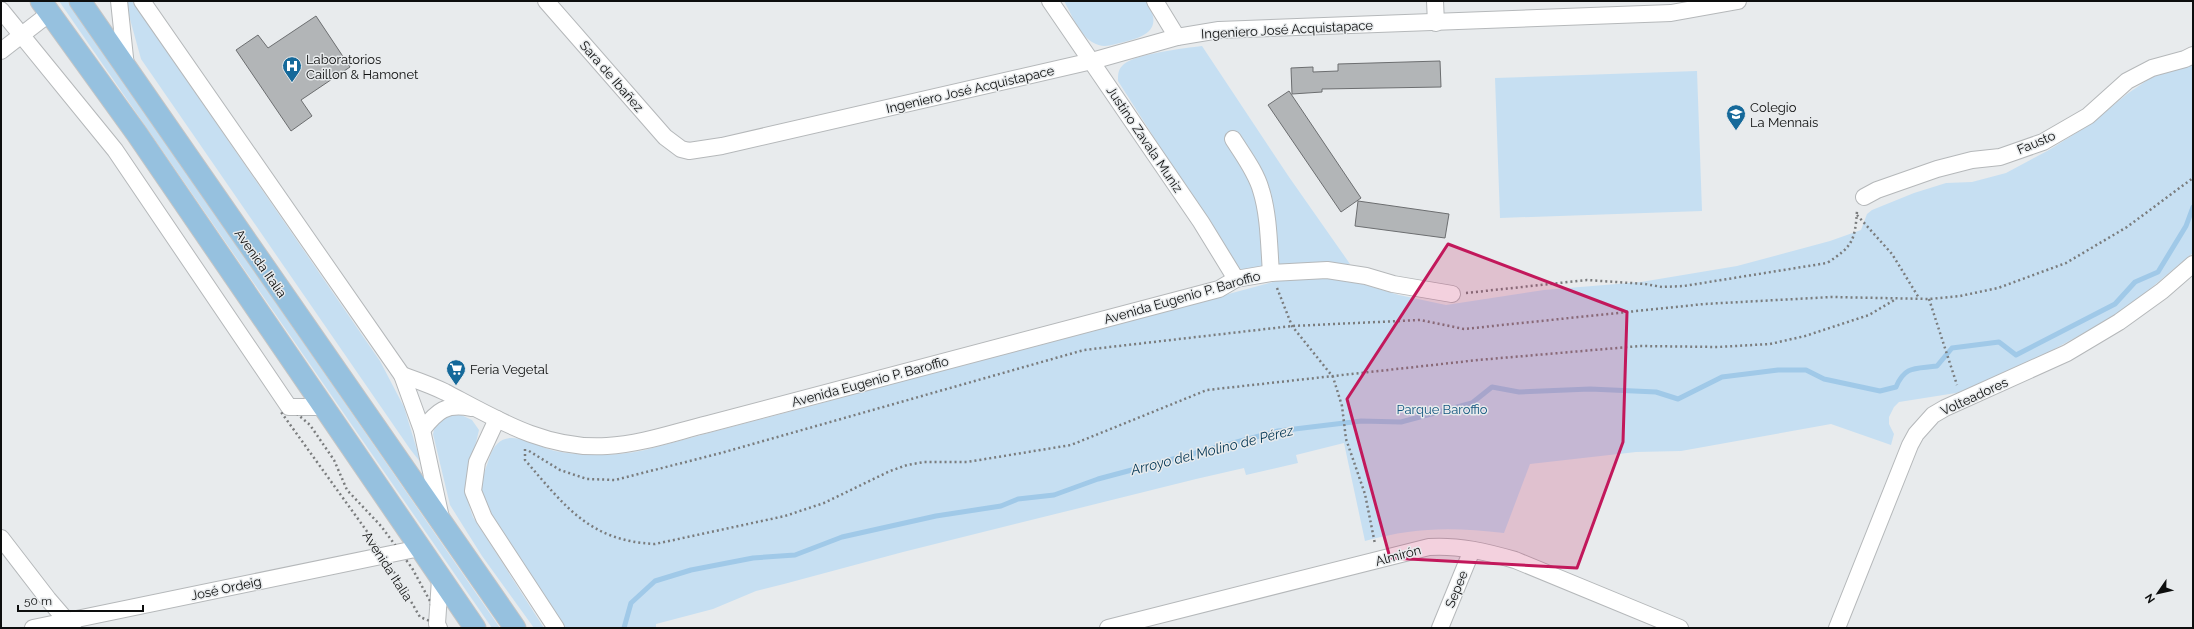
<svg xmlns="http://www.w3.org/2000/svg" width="2194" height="629" font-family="Raleway,sans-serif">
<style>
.green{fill:#c6dff2}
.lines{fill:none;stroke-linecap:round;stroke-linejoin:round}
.stream{stroke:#a0c9e8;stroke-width:5}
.building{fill:#b2b5b7;stroke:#6c6e70}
.minor-casing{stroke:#b5b8ba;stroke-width:18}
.major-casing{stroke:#c5c5c5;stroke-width:23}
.path{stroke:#7a7c7d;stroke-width:2.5;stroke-dasharray:2 3;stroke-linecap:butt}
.minor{stroke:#fff;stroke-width:16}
.major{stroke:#96c1df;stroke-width:21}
.marked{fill:#c2185b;fill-opacity:0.2;stroke:#c2185b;stroke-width:3;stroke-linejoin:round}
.labels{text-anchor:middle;stroke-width:3;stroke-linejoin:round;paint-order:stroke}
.street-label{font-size:13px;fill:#0d0e0e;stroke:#e8ebed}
.poi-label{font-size:13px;fill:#0d0e0e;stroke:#e8ebed;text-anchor:start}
.park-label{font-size:13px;fill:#13567f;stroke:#e8ebed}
.water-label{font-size:14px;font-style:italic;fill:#003452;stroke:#e8ebed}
</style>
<rect width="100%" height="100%" fill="#e8ebed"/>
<g class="green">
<path d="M59,1H68L500,628H492Z"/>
<path d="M125,1H132L380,361L404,407L421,463L410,449L141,59Z"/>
<path d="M1064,1H1146C1163,27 1149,36 1124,42C1112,45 1103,49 1092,42C1079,34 1071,13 1064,1Z"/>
<path d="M1202,46L1289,177L1350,264L1313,265L1246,272L1236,266L1118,81C1118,74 1118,69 1124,64C1136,54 1185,48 1202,46Z"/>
<path d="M2193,62V253L2121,313L2021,367L1974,388L1956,393L1899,402L1894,407L1889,417V424L1894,434L1891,445L1831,424L1681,451L1636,452L1530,464L1504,533C1453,527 1415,527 1365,541L1344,443L1296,455L1298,463L1246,475L1244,468L1196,479L903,552L784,584L756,591L713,609L656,624V628H564C543,596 522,564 502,531C495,520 484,507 482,494C480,481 486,468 490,456C494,446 500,438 512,438C526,438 541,448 555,451C585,457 616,456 645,450L848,396L919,374L1121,323L1295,276L1342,278L1399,295L1446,305L1544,290L1641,282L1737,266L1830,241L1861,230L1867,214L1872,210L1914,193L1946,183L1972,182L2006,173L2049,150L2092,123L2127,94L2155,75Z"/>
<path d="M1697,71L1702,211L1500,218L1495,78Z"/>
<path d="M459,414L472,420L479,430C471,468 458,478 473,517L544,628H534L482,556L450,505L433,434L435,426L445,415Z"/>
</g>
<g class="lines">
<path class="stream" d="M624,628L631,603L655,581L691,570L753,558L795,555L842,537L936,516L1001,506L1018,499L1054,495L1098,479L1278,431L1361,421L1401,422L1472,403L1492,387L1519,392L1590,389L1656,392L1678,399L1722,377L1778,370H1806L1824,379L1880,391L1896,387C1905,365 1916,369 1937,366L1952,348L1999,342L2016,355L2115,304L2135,282L2158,272L2186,226L2193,207"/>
</g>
<g class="building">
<path d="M316,16L350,67L301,100L312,116L291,131L236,50L258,35L268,48Z"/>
<path d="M1440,61L1441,87L1322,89V92L1292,94L1291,68L1313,67V72L1338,71V64Z"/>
<path d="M1289,91L1361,198L1341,212L1268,105Z"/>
<path d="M1358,201L1449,214L1445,238L1355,226Z"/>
</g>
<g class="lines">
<g class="minor-casing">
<g id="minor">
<path d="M119,1L126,67"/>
<path d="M142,1L402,375L422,430L441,518"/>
<path d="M546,1L665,137L681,149L689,151L722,146L1092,61L1177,37L1219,30L1671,13L1738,1"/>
<path d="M1050,1L1201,222L1236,279"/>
<path d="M1155,1L1177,37"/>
<path d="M1435,1L1436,23"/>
<path d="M1,10L115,150L289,407H323"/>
<path d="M1,51L50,13"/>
<path d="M1233,139C1243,155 1256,172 1261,190C1269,215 1269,247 1271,273"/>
<path d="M1864,197L1877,190L1937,169L1972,160L2000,157L2043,142L2088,116L2127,81L2152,68L2185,59L2193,55"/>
<path d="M402,375C416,380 431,385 445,392C496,419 546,450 607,446C642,444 675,432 708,424L1219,289L1236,279L1271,273L1327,270L1366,276L1393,284L1452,294"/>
<path d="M497,419L477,462L473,491L484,518L556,628"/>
<path d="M422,430C437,411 446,403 471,408"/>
<path d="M1,538L48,599L73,628"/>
<path d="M33,628L420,548"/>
<path d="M439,628L437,624L440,579"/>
<path d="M1108,628L1429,547C1459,545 1487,552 1515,560L1680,628"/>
<path d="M1440,628L1472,550"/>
<path d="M1837,628L1910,445L1916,434L1933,415L1945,408L2067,353L2119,322L2162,291L2193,264"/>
</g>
</g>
<g class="major-casing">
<g id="major">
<path d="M41,1L137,134L475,628"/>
<path d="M80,1L515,628"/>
</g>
</g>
<g class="path">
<path d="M1857,215L1892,254L1919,298"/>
<path d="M1277,288L1292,326L1333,377L1342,406L1346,439L1365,494L1375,544"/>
<path d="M1466,293L1587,280L1645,284L1662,287L1684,286L1827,263C1852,247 1855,241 1857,211"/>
<path d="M1929,299L1957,385"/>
<path d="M289,407L310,425L334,460L347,490L381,526L412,568L430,601L437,624L420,617L384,555L281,412Z"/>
<path d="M525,449V460C565,506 589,541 655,544L785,516L824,503L890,471L907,465L924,462H967L1071,445L1207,390L1478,360L1640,346L1718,347L1770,344L1805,336L1869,315L1896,299"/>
<path d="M529,451L560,470L587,479L615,480L721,453L1084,350L1292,326L1420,320L1464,329L1704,304L1832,297L1929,299L1960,296L1998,288L2066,263L2127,227L2193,178"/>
</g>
<use href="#minor" class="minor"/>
<use href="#major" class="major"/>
</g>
<path class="marked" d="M1448,244L1627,312L1623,442L1577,568L1390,558L1347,399Z"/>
<defs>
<g id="hospital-pin" transform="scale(1)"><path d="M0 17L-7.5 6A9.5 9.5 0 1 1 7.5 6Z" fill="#15699a" stroke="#e8ebed"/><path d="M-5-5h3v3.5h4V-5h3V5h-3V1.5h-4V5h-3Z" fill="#fff"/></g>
<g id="school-pin" transform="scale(1)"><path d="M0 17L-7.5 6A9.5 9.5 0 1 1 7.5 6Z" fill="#15699a" stroke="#e8ebed"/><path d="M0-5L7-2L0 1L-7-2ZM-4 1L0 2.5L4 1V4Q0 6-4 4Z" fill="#fff"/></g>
<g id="supermarket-pin" transform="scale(1)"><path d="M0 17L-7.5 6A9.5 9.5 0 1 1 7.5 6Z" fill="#15699a" stroke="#e8ebed"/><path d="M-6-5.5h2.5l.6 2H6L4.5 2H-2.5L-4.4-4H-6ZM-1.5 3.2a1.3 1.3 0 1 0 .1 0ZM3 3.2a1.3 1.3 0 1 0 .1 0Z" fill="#fff"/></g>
</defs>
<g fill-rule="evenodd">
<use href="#hospital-pin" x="292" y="66"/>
<use href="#school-pin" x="1736" y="114"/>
<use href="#supermarket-pin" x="456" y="369"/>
</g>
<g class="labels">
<g class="street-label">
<text transform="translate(1287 29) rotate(-3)" y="5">Ingeniero José Acquistapace</text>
<text transform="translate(612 76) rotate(49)" y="5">Sara de Ibañez</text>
<text transform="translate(970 89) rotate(-13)" y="5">Ingeniero José Acquistapace</text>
<text transform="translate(1145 139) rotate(56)" y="5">Justino Zavala Muniz</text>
<text transform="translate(2036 142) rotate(-23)" y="5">Fausto</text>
<text transform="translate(261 263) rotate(55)" y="5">Avenida Italia</text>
<text transform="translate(1182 297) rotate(-16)" y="5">Avenida Eugenio P. Baroffio</text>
<text transform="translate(870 381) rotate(-15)" y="5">Avenida Eugenio P. Baroffio</text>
<text transform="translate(1974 396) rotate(-25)" y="5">Volteadores</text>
<text transform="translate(1398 555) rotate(-15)" y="5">Almirón</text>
<text transform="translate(388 566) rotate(57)" y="5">Avenida Italia</text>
<text transform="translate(226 588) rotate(-12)" y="5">José Ordeig</text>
<text transform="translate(1456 589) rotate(-68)" y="5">Sepee</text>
</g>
<g class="poi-label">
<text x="306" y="64">Laboratorios<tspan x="306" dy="15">Caillon &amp; Hamonet</tspan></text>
<text x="1750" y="112">Colegio<tspan x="1750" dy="15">La Mennais</tspan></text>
<text x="470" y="374">Feria Vegetal</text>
</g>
<g class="park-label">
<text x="1442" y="414">Parque Baroffio</text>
</g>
<g class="water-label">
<text transform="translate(1212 450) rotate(-14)" y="5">Arroyo del Molino de Pérez</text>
</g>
</g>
<rect width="2194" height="629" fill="none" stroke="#0d0e0e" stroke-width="4"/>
<g transform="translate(2158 593) rotate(236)" stroke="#e8ebed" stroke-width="3" paint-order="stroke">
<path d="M0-3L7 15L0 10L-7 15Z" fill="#0d0e0e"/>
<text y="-6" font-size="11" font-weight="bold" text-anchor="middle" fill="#0d0e0e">N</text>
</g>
<path d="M18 605v6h125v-6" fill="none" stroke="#0d0e0e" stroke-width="2"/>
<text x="24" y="605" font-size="12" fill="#0d0e0e" stroke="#e8ebed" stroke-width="3" paint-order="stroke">50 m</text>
</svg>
